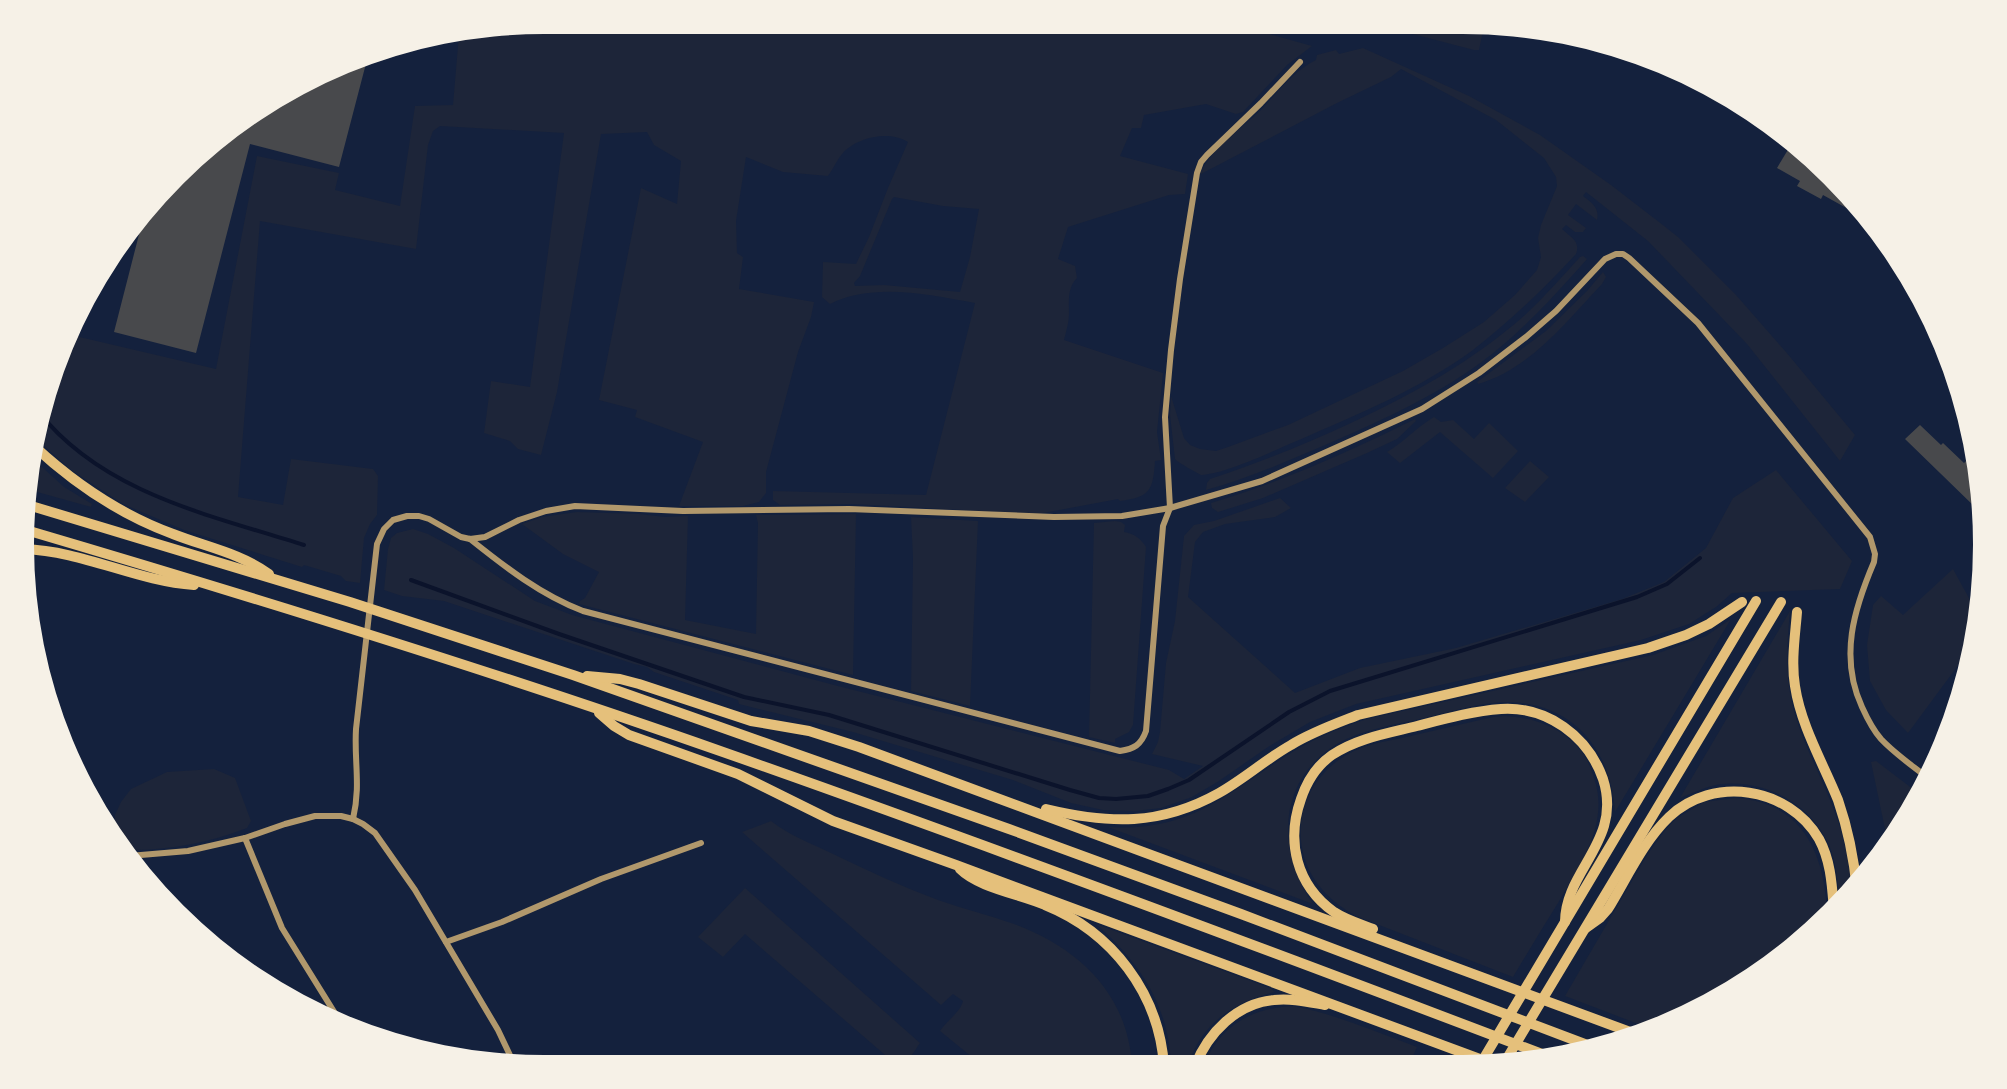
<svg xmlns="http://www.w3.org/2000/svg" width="2007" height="1089" font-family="Roboto,sans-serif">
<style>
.green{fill:#1d2539;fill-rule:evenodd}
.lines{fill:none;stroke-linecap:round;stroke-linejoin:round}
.stream{stroke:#0b132b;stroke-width:4}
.building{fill:#48494c}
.minor{stroke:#b1986c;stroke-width:6}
.motorway{stroke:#e5c07b;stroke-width:10}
</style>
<rect width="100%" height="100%" fill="#14213d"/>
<g class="green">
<path d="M545,20L1223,21L1312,46L1287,65L1243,112L1236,114L1206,104L1144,115L1141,128H1132L1120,156L1188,174L1185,194L1169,195L1068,227L1058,259L1075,266L1077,278C1067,288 1069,302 1069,314C1069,322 1066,332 1064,340L1163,373L1157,432L1161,460L1155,461C1153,491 1150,497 1120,501L1118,499L1038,514L851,504L780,505L773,500V491L926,495L975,303C929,295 874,282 830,304L822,297L823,262L856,264L869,237L888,188L908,142C890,131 863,136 847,149C839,155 834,168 828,176L783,172L746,157L736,221L737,253L743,257L739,289L814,302L811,317L798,352L766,472V493L759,502L743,506H679L703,442L635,417L637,410L599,400L641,188L677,204L681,161L654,145L647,132L601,134L557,392L541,455L518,449L510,441L484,433L491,381L530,387L564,133L440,126L433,131L428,145L416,249L260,221L238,497L283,505L291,459L373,469L378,476L377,515L370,524L364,538L360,583L346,581L341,576L304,565L302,567L184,530L123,504L71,470L35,438L38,409L71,335L216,369L257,156L339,173L335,190L400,206L415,106L453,105L459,34ZM894,197L943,206L979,209L970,257L960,292L884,285L855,286L854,283L860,276L892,199Z"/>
<path d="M1363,21H1485L1479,50H1474Z"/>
<path d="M1363,48L1469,96L1540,135L1611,185L1659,222L1678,237L1736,295L1786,352L1855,435L1840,461L1747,344L1648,241L1586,192L1583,196C1591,202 1600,208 1597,220L1576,204L1568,215L1586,228L1583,232H1575L1566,225L1562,229C1570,237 1581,241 1576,254C1544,289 1510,321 1473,350C1420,389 1358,414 1299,440C1272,451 1229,473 1201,475C1197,473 1177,462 1175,459L1170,415L1171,396L1184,438L1190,445L1200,449L1216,451L1228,447L1288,425L1403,371L1443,348L1484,322L1515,295L1537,270L1541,257L1538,238L1541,225L1557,186L1556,177L1544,158L1496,120L1401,69L1391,77L1337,103L1199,175C1212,149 1238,131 1260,111C1278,92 1292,72 1316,60L1317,55L1336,50L1339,54Z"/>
<path d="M1583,256L1587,259C1559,291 1525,328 1492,354C1444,392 1387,418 1332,442C1290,460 1250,478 1206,490L1207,483L1210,479C1259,463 1306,444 1353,422C1415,393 1473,361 1525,315C1544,297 1562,277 1580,257Z"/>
<path d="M1603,272L1606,277L1602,284C1567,321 1529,370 1478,384L1477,382L1546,331L1587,291Z"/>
<path d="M1434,417L1441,422L1453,420L1474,439L1489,423L1518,451L1493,478L1440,432L1400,463L1387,452C1404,442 1417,427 1434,417Z"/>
<path d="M1415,419L1416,421L1397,439L1367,453L1263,498L1218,512L1212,508L1211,503C1281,482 1349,452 1415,419Z"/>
<path d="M33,459L64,487L92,504L91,507L30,490Z"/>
<path d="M1530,461L1549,477L1525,502L1505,488Z"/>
<path d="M1776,470L1852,561L1840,589L1732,593L1716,607L1689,624L1641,640L1356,704L1310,722L1268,747L1219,781L1192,797L1161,808L1135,811L1103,810L1071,803L1013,780L853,732L739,704L738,700L654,672L647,667L634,664L444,601L402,596L384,590L388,549L391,538L397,533L413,529L428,534L454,548L535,601L572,615L834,685L1169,770L1184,779L1203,766L1152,754L1158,742L1160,732L1166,663L1175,621L1184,536L1194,525L1214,521L1280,498L1291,508L1275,517L1225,524L1203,532L1195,542L1188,597L1295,693L1360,668L1456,648L1622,599L1664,582L1706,548L1733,498Z"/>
<path d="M577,512L639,514L665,517L688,516L685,620L756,634L758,523L756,515L856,514L853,675L579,604L580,601L585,598L599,572L563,554L522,524L542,517Z"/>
<path d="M911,517L978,521L970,706L911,691L913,558Z"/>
<path d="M1115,521L1121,522L1125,525L1124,532C1135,534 1140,538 1146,547L1133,725L1129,732L1115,739V743L1089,737L1094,523Z"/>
<path d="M1953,569L1981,620L1976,641L1908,733L1886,710L1870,681L1867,645L1873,605L1881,596L1903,615Z"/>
<path d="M1790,611C1787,642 1785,673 1792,703C1800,737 1817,768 1830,800C1843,831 1850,862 1852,895L1840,905C1838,886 1837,868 1831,850C1814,806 1768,779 1721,784C1707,786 1693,793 1680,798Z"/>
<path d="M1731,619L1615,812C1611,749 1573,703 1508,702C1480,702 1451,712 1424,718C1395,725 1363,729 1337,744C1277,780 1276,851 1313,904L1108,827C1196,832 1229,790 1299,748C1320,736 1343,727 1367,719L1653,655L1706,636Z"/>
<path d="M1505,716C1533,718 1556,725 1577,746C1586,755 1590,766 1594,778C1610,823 1580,865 1558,903C1543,927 1528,952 1513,977L1356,916C1326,899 1304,875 1301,840C1297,796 1326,759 1367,746C1382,741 1399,739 1415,735C1441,729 1467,723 1493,717Z"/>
<path d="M1876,761L1922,796L1917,806L1886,849L1885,829L1871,762Z"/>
<path d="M214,769L235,778L251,821L247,828C208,843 167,851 125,850L114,831L115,815L121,802L131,789L167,772Z"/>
<path d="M1735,798C1804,802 1825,855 1827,916L1754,981L1654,1030L1565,996L1647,855L1666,829L1677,818L1704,802Z"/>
<path d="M771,821C789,835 810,843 831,853C866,870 901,886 938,900C963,909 989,915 1014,924C1079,948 1128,994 1132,1066H983L940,1031C947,1020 960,1013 963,1001L953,994L941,1005L742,832Z"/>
<path d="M745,888L920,1043C911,1056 910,1063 892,1061L745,934L723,957L698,937Z"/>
<path d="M1096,924L1270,988L1275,992C1235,1001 1200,1024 1188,1066H1171C1169,1005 1140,963 1096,924Z"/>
<path d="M1293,1006C1336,1014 1376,1032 1417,1047L1409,1065L1203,1066C1220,1026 1251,1008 1293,1006Z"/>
</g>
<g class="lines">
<g class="stream">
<path d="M38,411C102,493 210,515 304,545"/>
<path d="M411,580L559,634L744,697L829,715L1070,790L1099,798L1116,799L1148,796L1168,789L1189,780L1289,712L1330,691L1637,597L1667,584L1700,558"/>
</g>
</g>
<g class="building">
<path d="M369,52L339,167L250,144L196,353L114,332L144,215L225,129Z"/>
<path d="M1789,148L1812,161L1815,159L1818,161L1870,216L1868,220L1823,195L1821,199L1797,186L1800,181L1777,168Z"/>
<path d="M1920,425L1941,445L1943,443L1964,463L1976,451L1984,500L1976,508L1905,439Z"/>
</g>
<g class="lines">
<g class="minor">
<path d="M470,539C505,567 541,595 583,611L1120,751C1134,749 1141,745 1146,731L1163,526L1170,508L1165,417L1171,350L1180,279L1197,173L1201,162L1207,155L1261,103L1300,62"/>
<path d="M353,819C361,785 354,762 356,729L377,544L384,529L393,520L407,516H419L429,519L461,537L470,539L485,537L519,520L546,511L575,506L683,511L849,509L1054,517L1122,516L1170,508L1262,481L1422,409L1479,373L1526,337L1556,311L1605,259L1616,254H1623L1629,258L1698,323L1870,537L1875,554L1874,562C1854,609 1839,657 1862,707C1867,718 1873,730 1881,739C1895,754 1913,766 1929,779"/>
<path d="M245,838L282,928L341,1023"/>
<path d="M129,856L188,851L245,838L285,824L315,816H341L353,819L363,824L375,833L415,890L498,1030L516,1068"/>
<path d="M446,942L502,922L601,879L701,843"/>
</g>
<g class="motorway">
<path d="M34,446C74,483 121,515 173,534C206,547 240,553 269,574"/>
<path d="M28,505L350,602L573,675L1009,829L1241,914L1598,1049"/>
<path d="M26,530C260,599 493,671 723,752C1002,850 1279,954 1555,1059"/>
<path d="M24,549C83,551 136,581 194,585"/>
<path d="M1797,612C1795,637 1791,662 1795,686C1801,726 1823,763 1838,800C1848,829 1854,859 1857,890"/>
<path d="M587,676L620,679L639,684L751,721L809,731L859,747L1641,1036"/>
<path d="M599,713L614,726L629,735L738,774L833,821L956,865L1496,1065"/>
<path d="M1046,809C1109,824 1160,826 1219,793C1244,779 1266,759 1291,745C1312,732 1335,724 1358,715L1648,648L1686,635L1709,624L1742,602"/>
<path d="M960,869C979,888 1020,894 1045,905C1112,932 1159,993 1164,1066"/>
<path d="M1586,928L1600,918L1608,909C1627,878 1643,842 1669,817C1713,775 1789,787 1819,839C1831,861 1832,886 1834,911"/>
<path d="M1373,929C1360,924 1346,920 1334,912C1296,885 1286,841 1301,799C1307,781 1316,766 1332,755C1357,738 1389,733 1417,726C1444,719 1473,711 1501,709C1547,706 1588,736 1603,779C1623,841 1565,870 1565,922"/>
<path d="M1481,1063L1756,601"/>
<path d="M1503,1065L1781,602"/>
<path d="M1195,1066C1208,1033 1237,1003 1274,1000C1291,998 1308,1002 1325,1005"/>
</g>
</g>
<path d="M0 0H2007V1089H0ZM544 34H1463A510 510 0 0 1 1973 544V545A510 510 0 0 1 1463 1055H544A510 510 0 0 1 34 545V544A510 510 0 0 1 544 34Z" fill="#f6f1e7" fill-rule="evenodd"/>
</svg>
